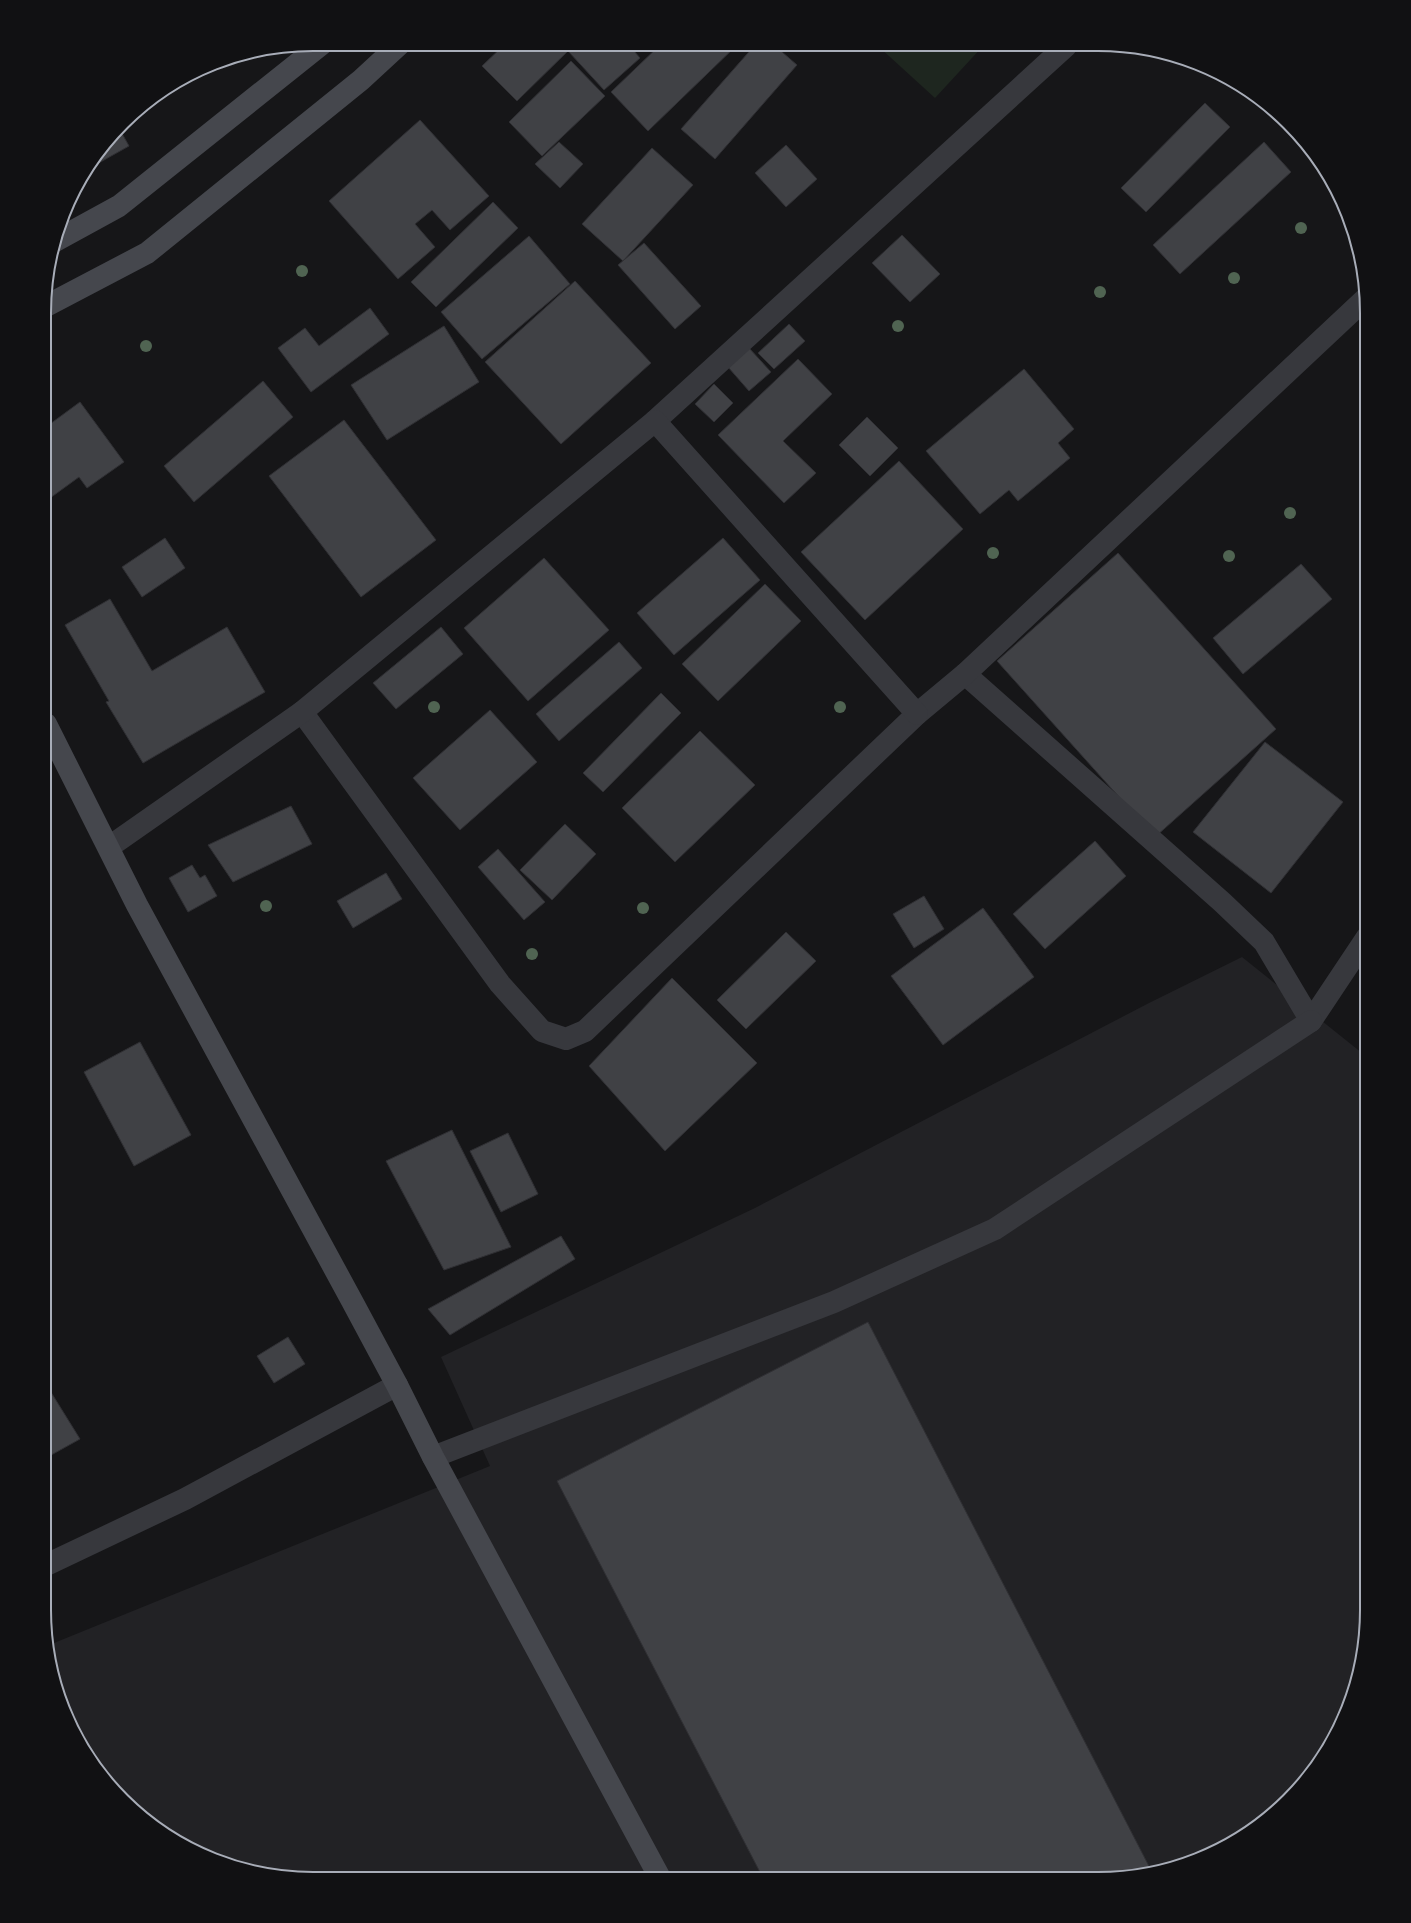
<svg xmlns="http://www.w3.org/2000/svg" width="1411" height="1923" font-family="'Source Sans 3',sans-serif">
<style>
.built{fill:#222225}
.green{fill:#1e261f}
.building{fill:#404145;stroke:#303034}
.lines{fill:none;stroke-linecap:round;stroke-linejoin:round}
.street{stroke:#37383d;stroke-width:22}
.secondary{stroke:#45474d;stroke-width:22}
.tree{fill:#506452}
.rim{fill:none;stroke:#a8adb8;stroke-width:2}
</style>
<rect width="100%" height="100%" fill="#161618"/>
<path class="built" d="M1242,957L1367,1057L1366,1628L1353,1696L1322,1759L1276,1812L1217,1851L1168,1870L1098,1879L278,1877L226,1865L163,1834L111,1788L72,1729L53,1680L49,1645L490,1466L441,1357L755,1208L1149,1003Z"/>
<path class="green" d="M878,46H983L935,98Z"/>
<g class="building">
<path d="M504,45H561L568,51L517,101L482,66Z"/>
<path d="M576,45H629L640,58L604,90L568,51Z"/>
<path d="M660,45H737L648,131L611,92Z"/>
<path d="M755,45H774L797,65L715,159L681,129Z"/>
<path d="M571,61L605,96L542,156L509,122Z"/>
<path d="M1205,103L1230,127L1146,212L1121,188Z"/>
<path d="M420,120L489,196L450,230L432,210L415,224L435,247L398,279L329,201Z"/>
<path d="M120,130L129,146L88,169Z"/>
<path d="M559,142L583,164L560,188L535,164Z"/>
<path d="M1264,142L1291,172L1180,274L1153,245Z"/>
<path d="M786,145L817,179L786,207L755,173Z"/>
<path d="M652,148L693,185L623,261L582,224Z"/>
<path d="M493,202L518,228L436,307L411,282Z"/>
<path d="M902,235L940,274L910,302L872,263Z"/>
<path d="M529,236L570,284L482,359L441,312Z"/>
<path d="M644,243L701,306L675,329L618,265Z"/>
<path d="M575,281L651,363L561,444L485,362Z"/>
<path d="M370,308L389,334L311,392L278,348L305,328L319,346Z"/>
<path d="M789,324L805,341L774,369L758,353Z"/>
<path d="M444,326L479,382L387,440L351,385Z"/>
<path d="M749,348L771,372L749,391L728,367Z"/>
<path d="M798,359L832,394L783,441L816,473L784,503L718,435Z"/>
<path d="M1024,369L1074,429L1058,443L1070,458L1018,501L1009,490L980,514L926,451Z"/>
<path d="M263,381L293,417L194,502L164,466Z"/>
<path d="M714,384L733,403L714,422L695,404Z"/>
<path d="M80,402L124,462L87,488L79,477L46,501V427Z"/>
<path d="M867,417L898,448L870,476L839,445Z"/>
<path d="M344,420L436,540L361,597L269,476Z"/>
<path d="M899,461L963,529L865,620L801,552Z"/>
<path d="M165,538L185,568L142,597L122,567Z"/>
<path d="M723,538L760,580L674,655L637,613Z"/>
<path d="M1118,553L1276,729L1155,837L997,661Z"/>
<path d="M544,558L609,630L528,701L464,628Z"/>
<path d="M1301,564L1332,599L1243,674L1213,638Z"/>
<path d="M765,584L801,621L718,701L682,664Z"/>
<path d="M110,599L152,671L227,627L265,692L143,763L106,702L109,701L65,625Z"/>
<path d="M441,627L463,654L396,709L373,683Z"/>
<path d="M619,642L642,668L559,741L536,714Z"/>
<path d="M661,693L681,713L603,792L583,773Z"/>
<path d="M490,710L537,762L460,830L413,778Z"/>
<path d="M700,731L755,785L675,862L622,808Z"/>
<path d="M1265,742L1343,802L1271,893L1193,832Z"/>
<path d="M291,806L312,844L233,882L208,845Z"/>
<path d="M565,824L596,854L552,900L520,870Z"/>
<path d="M1095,841L1126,876L1045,949L1013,914Z"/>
<path d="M498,849L545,902L524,920L478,867Z"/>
<path d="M192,865L200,878L205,875L217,896L188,912L169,878Z"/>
<path d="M386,873L402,899L353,928L337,901Z"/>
<path d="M924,896L944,929L914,948L893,914Z"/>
<path d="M983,908L1034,977L943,1045L891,976Z"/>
<path d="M786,932L816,961L746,1029L717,1000Z"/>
<path d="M672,978L757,1063L665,1151L589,1066Z"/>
<path d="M140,1042L191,1135L134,1166L84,1072Z"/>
<path d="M452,1130L511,1247L444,1270L386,1161Z"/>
<path d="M508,1133L538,1194L501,1212L470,1151Z"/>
<path d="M561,1236L575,1259L450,1335L428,1309Z"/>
<path d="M868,1322L1152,1872L1098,1879L763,1878L557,1481Z"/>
<path d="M288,1337L305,1364L274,1383L257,1356Z"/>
<path d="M44,1381L80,1439L44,1459Z"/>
</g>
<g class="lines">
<g class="street">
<path d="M655,421L1066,46"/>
<path d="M965,674L1222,902L1264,942L1311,1021L1367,937"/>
<path d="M302,712L500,984L542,1031L566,1039L585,1031L917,714L965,674L1365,299"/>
<path d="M109,847L302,712L655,421L917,714"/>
<path d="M433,1457L834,1302L995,1229L1311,1021"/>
<path d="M44,1566L185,1499L397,1385"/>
</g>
<g class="secondary">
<path d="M55,241L119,206L322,44"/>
<path d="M46,306L147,253L361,80L400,44"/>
<path d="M46,724L137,905L352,1301L397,1385L433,1457L660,1878"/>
</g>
</g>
<g class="tree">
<circle cx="1301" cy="228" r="6"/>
<circle cx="302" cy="271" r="6"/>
<circle cx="1234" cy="278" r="6"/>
<circle cx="1100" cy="292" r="6"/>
<circle cx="898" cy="326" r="6"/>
<circle cx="146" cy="346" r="6"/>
<circle cx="1290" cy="513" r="6"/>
<circle cx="993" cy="553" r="6"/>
<circle cx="1229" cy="556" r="6"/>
<circle cx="434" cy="707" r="6"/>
<circle cx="840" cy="707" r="6"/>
<circle cx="266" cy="906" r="6"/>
<circle cx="643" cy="908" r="6"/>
<circle cx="532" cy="954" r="6"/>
</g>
<path d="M0 0H1411V1923H0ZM313 51H1098A262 262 0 0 1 1360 313V1610A262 262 0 0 1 1098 1872H313A262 262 0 0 1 51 1610V313A262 262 0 0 1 313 51Z" fill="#111113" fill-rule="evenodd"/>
<path class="rim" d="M313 51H1098A262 262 0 0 1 1360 313V1610A262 262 0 0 1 1098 1872H313A262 262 0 0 1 51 1610V313A262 262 0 0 1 313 51Z"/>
</svg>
